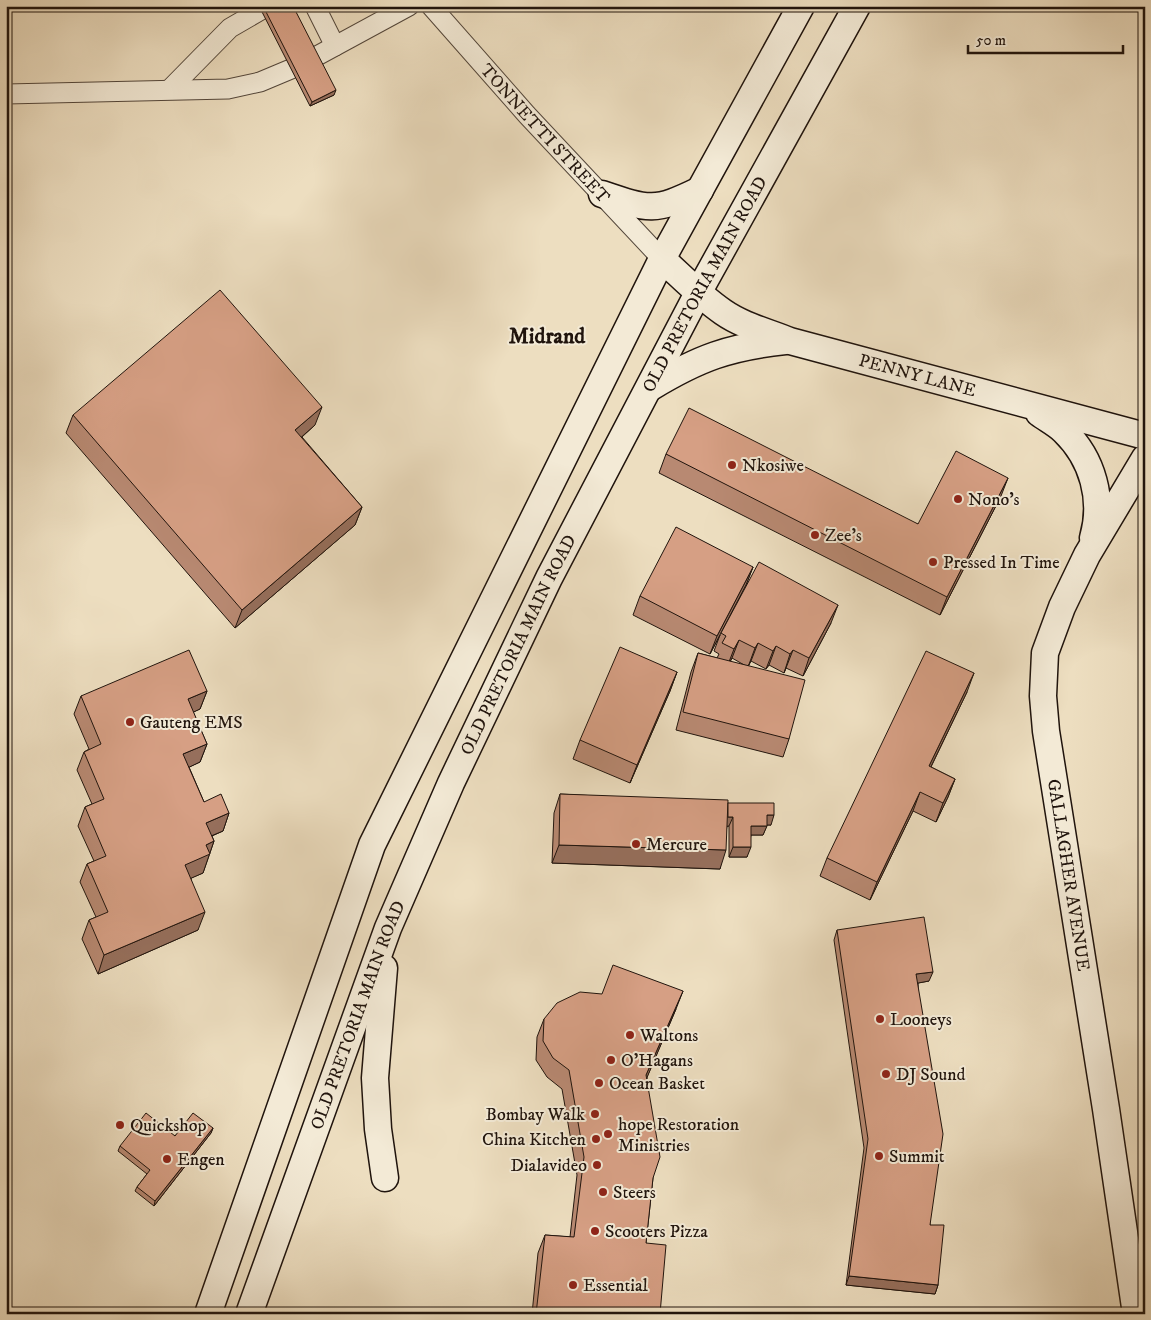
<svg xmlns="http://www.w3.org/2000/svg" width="1151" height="1320" font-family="'IM FELL DW Pica',serif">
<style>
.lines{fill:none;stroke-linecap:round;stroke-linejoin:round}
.street-casing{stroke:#53463a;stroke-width:21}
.secondary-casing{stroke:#20140d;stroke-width:29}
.street{stroke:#f3ead6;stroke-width:19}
.secondary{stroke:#f3ead6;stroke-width:26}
.wall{fill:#b88972;stroke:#20140d;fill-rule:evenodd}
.shaded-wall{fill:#966f5c;stroke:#20140d}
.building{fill:#d69f84;stroke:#20140d}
.poi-dot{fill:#8f2418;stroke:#f3ead6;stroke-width:2}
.labels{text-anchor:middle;stroke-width:4;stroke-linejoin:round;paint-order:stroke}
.street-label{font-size:18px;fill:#20140d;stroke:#f3ead6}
.poi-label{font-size:18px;fill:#20140d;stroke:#f3ead6;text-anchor:start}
.district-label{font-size:22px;font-weight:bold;fill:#20140d;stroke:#f3ead6}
</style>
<rect width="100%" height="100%" fill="#eddec0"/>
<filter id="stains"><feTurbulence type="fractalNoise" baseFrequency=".004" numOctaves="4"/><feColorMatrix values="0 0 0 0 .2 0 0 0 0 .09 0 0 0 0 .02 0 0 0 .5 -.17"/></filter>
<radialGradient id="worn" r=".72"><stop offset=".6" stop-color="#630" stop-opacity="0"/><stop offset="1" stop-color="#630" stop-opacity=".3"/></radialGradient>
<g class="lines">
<g class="street-casing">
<g id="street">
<path d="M315,6L335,46"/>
<path id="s1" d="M431,6L527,115L662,259"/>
<path d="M315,57L409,6"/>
<path d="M170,89L230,28L261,10"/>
<path d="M6,94L228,89L260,82L291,69"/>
</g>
</g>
<g class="secondary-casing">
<g id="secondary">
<path d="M602,194C649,210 655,212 700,190"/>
<path id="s2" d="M662,259C682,277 701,297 723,312C743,326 768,332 790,341L1145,436"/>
<path d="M651,387C699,358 729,347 785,341"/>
<path d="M1039,413C1047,419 1057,424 1064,431C1093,459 1104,500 1093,538"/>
<path d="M384,968L375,1078L378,1129L385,1178"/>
<path d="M208,1314L372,845L662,259L801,6"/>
<path id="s3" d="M249,1314L388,928L451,783L549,578L698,293L857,6"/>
<path d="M1136,1314L1106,1109L1046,731L1043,696L1045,653L1062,607L1087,555L1145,458"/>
</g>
</g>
<use href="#street" class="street"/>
<use href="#secondary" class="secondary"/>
</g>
<g class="wall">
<path d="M259,6H293L334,95L310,106Z"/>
<path d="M73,415L315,425L302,437L362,507L355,525L235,628L66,433Z"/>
<path d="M666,454L918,524L1001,496L940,615L659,473Z"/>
<path d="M753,567L746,585L731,614L831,623L803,676L786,668L784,673L769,665L766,669L751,661L748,666L789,739L783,757L676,730L691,672L698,653L717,658L719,654L714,651L720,635L710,654L633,615L640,596ZM732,658L746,666L730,662Z"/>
<path d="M677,672L670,691L630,783L573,759L580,740Z"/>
<path d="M207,691L200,709L193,712L207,744L200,762L189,767L204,802L229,813L223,831L212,836L214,841L203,873L191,878L198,930L98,974L82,939L89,920L96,917L80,882L87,864L94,861L78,826L85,807L92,804L77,770L84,752L89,749L74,714L81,696Z"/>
<path d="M967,692L931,767L955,779L948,797L936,822L913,811L870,900L820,876L827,858Z"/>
<path d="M560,794L728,803L771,825H767L763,835H751L747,857H729V826H727L720,869L552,863L554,813Z"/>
<path d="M837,930L929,981L918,983L930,1225L938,1285L935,1294L846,1285L864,1148L834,940Z"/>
<path d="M676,1009L647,1077L653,1178L646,1243L660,1314H532L538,1253L545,1235L570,1237L577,1175L562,1089L547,1077L536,1060L537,1037L544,1019Z"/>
<path d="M213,1128L211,1133L154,1206L135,1191L137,1187L147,1174L118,1151L120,1146Z"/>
</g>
<g class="shaded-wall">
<path d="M336,90L334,95L310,106L312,102Z"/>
<path d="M322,407L315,425L289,448L295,430Z"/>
<path d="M1008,478L1001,496L940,615L947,597Z"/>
<path d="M362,507L355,525L235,628L242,610Z"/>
<path d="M753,567L746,585L710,654L717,636Z"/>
<path d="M838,605L831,623L803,676L809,658Z"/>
<path d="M739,640L732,658L727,667L734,649Z"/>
<path d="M758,643L751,661L748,667L755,648Z"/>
<path d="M776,646L769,665L766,669L773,651Z"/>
<path d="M793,650L786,668L784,673L790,654Z"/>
<path d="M677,672L670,691L630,783L637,765Z"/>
<path d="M974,673L967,692L922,785L929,766Z"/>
<path d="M207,691L200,709L181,718L188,699Z"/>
<path d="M207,744L200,762L177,773L183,754Z"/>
<path d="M955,779L948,797L936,822L943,803Z"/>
<path d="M920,792L913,811L870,900L877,882Z"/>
<path d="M229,813L223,831L199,841L206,823Z"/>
<path d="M767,815H774L771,825H763Z"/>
<path d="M727,817H733L729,826L723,827Z"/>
<path d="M751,826H767L763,835H747Z"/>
<path d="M214,841L203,873L178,884L185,865L206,845Z"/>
<path d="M559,845L726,850L720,869L552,863Z"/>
<path d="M733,847H751L747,857H729Z"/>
<path d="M205,912L198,930L98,974L104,955Z"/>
<path d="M933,972L929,981L913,984L916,974Z"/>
<path d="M683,991L676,1009L640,1094L646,1075Z"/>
<path d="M213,1128L211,1133L154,1206L155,1201Z"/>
<path d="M849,1276L938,1285L935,1294L846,1285Z"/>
</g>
<g class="building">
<path d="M263,6H293L336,90L312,102Z"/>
<path d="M220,290L322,407L295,430L362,507L242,610L73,415Z"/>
<path d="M689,408L918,524L956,451L1008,478L947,597L666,454Z"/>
<path d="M676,527L753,567L717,636L640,596Z"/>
<path d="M759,562L838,605L809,658L793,650L790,654L776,646L773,651L758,643L755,648L739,640L734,649L722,643L726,636L721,633Z"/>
<path d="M620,647L677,672L637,765L580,740Z"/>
<path d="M189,650L207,691L188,699L207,744L183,754L204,802L221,794L229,813L206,823L214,841L206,845L210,854L185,865L205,912L104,955L89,920L108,912L87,864L106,856L85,807L104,799L84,752L101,744L81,696Z"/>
<path d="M926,651L974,673L929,766L955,779L943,803L920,792L877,882L827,858Z"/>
<path d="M698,653L805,680L789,739L683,712Z"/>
<path d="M560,794L728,800L726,850L559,845Z"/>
<path d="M728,803H774V815H767V826H751V847H733V817H728Z"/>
<path d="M924,917L933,972L916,974L943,1134L930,1225H944L938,1285L849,1276L868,1139L837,930Z"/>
<path d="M613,965L683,991L646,1075L660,1157L653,1178L646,1243L666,1245L660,1314H536L545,1235L574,1237L584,1157L569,1070L553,1058L543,1041L544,1019L557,1003L580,992L602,994Z"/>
<path d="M146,1113L175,1136L193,1113L213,1128L155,1201L137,1187L150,1170L120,1146Z"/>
</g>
<g class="poi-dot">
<circle cx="732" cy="465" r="5"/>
<circle cx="958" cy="499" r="5"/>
<circle cx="815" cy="535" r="5"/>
<circle cx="933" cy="562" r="5"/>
<circle cx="130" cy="722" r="5"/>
<circle cx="636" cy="844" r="5"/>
<circle cx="880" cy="1019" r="5"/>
<circle cx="630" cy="1035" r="5"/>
<circle cx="611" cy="1060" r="5"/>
<circle cx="886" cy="1074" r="5"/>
<circle cx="599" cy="1083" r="5"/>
<circle cx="595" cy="1114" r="5"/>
<circle cx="120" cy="1125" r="5"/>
<circle cx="608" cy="1134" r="5"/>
<circle cx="596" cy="1139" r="5"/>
<circle cx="879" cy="1156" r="5"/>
<circle cx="167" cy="1159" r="5"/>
<circle cx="597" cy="1165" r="5"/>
<circle cx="603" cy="1192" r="5"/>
<circle cx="595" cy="1231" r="5"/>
<circle cx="573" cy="1285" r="5"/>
</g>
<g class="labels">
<g class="street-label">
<text dy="6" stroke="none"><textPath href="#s1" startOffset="171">TONNETTI STREET</textPath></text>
<text dy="6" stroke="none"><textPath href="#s3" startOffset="1128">OLD PRETORIA MAIN ROAD</textPath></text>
<text dy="6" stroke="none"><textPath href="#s2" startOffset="286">PENNY LANE</textPath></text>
<text dy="6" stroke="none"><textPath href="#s3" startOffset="722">OLD PRETORIA MAIN ROAD</textPath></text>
<text transform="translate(1069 875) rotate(81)" y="6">GALLAGHER AVENUE</text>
<text dy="6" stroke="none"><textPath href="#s3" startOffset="318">OLD PRETORIA MAIN ROAD</textPath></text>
</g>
<g class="poi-label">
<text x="742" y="471">Nkosiwe</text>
<text x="968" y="505">Nono's</text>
<text x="825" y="541">Zee's</text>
<text x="943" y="568">Pressed In Time</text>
<text x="140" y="728">Gauteng EMS</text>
<text x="646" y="850">Mercure</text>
<text x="890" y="1025">Looneys</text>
<text x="640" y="1041">Waltons</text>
<text x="621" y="1066">O'Hagans</text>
<text x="896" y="1080">DJ Sound</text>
<text x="609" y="1089">Ocean Basket</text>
<text x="585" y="1120" text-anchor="end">Bombay Walk</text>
<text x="618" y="1130">hope Restoration<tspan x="618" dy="21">Ministries</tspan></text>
<text x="130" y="1131">Quickshop</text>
<text x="586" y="1145" text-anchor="end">China Kitchen</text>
<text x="889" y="1162">Summit</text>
<text x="177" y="1165">Engen</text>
<text x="587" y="1171" text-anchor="end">Dialavideo</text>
<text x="613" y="1198">Steers</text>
<text x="605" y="1237">Scooters Pizza</text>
<text x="583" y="1291">Essential</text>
</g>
<g class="district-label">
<text x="547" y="343">Midrand</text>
</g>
</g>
<rect width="1151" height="1320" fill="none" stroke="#eddec0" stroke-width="25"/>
<rect x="8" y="8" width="1136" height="1305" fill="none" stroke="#20140d" stroke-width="2.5"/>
<rect x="12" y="12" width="1126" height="1295" fill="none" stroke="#20140d"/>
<path d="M968 45v8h155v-8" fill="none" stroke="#20140d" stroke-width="2.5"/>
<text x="976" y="45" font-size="15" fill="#20140d" stroke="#f3ead6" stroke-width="4" paint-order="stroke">50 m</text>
<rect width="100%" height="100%" filter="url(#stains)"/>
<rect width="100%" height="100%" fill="url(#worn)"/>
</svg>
